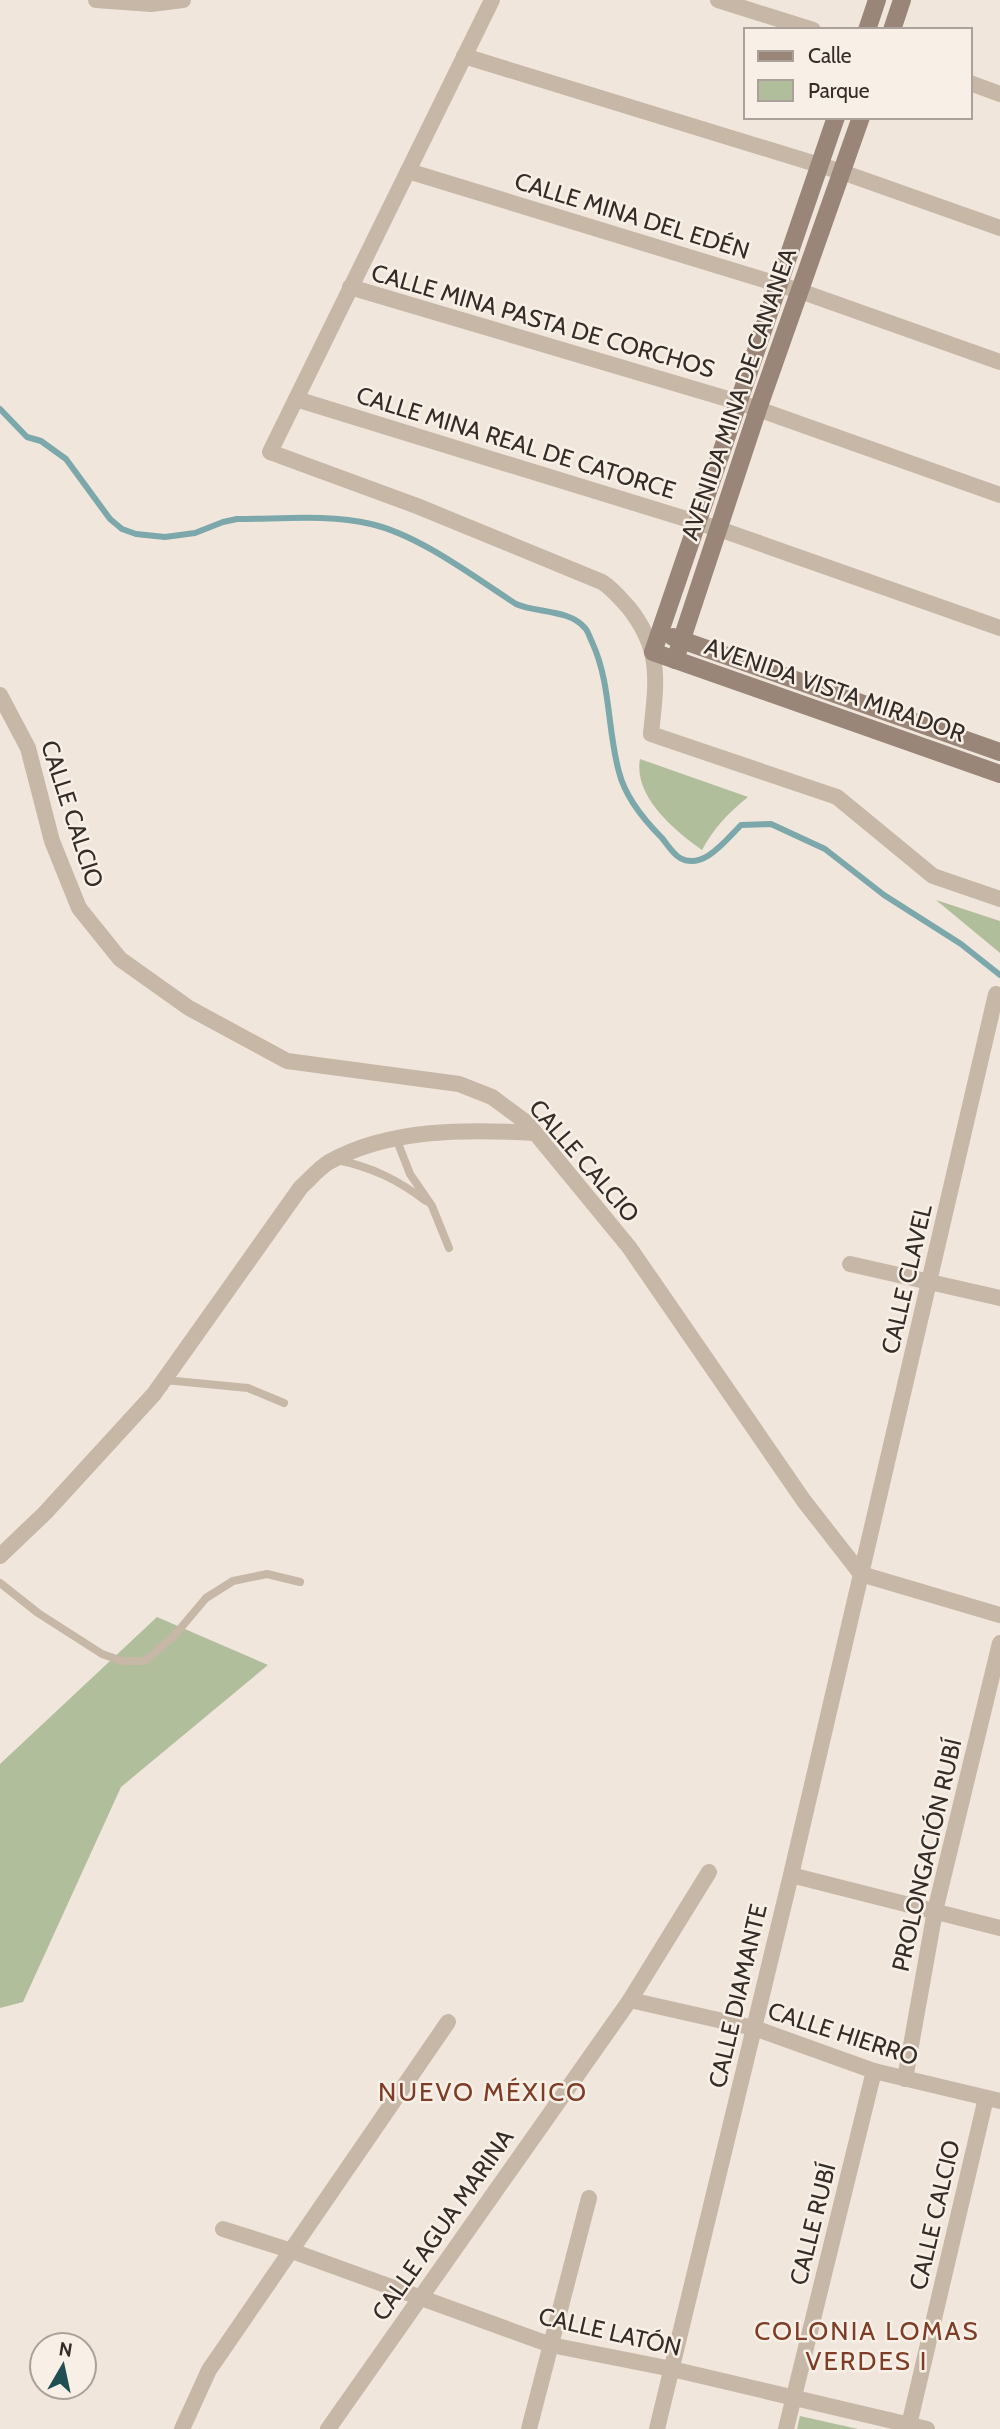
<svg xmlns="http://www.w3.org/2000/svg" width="1000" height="2429" font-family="Cabin,sans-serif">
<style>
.green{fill:#b1be9c}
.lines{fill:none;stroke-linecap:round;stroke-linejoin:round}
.stream{stroke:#7ca8ab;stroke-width:6}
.lane{stroke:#c7b7a7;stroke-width:8}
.street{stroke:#c7b7a7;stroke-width:16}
.secondary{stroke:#9a8679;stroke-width:18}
.labels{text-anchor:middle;stroke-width:5;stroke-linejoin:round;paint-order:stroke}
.street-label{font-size:24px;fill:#342c27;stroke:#f8f0e7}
.neighbourhood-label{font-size:26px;letter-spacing:2px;fill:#7d3d26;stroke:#f8f0e7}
</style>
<rect width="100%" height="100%" fill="#f0e6db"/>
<g class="green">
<path d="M640,759L748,797C728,813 714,828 702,850C675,831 633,796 640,759Z"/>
<path d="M936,900L1000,921V953Z"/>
<path d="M157,1617L268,1665L121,1787L23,2002L0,2008V1764Z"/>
<path d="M800,2416L858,2429H797Z"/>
</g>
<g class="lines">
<path class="stream" d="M0,409L27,437L41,441L66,459L110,519L122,529L136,534L165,537L195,533L223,522L237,519C281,519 329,514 371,524C419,535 474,577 516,604C536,613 569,609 585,628C588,631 590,638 592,642C611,683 607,729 619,772C625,796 644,820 662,838C667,844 673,854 680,858C703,871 726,840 741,825L771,824L825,849L884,895L961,944L1000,975"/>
<g class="lane">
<path d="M396,1138L410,1174L432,1206L449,1248"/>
<path d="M337,1160C372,1167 398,1180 426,1201"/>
<path d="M165,1380L248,1388L284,1403"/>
<path d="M0,1583L38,1613L102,1654L122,1661H145L174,1636L206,1598L233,1581L267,1574L300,1582"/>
</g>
<g class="street">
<path d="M96,0L151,4L183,0"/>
<path d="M492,0L270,452L417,506L602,582C613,589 620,598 629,608C663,651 656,683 651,734L837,797L933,876L1000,899"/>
<path d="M718,0L813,30"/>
<path d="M464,56L842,172L1000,228"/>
<path d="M970,83L1000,94"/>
<path d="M408,171L800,291L1000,362"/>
<path d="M350,287L738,402L1000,495"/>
<path d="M296,399L719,529L1000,628"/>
<path d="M0,695L28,748L52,841L79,908L120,959L189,1008L287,1061L459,1084L492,1097L527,1123L629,1247L804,1501L861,1574L1000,1615"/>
<path d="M850,1264L1000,1298"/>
<path d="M0,1556L45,1513L154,1394L301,1187C310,1179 319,1168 329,1162C390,1128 468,1129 535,1133"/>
<path d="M791,1875L1000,1928"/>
<path d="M630,2000L754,2028L874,2071L1000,2101"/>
<path d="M905,2079L935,1911L1000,1643"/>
<path d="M223,2229L292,2251L551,2345L672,2369L927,2429"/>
<path d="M909,2425L986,2098"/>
<path d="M182,2429L209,2370L448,2022"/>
<path d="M328,2429L630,2000L709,1872"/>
<path d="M529,2429L589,2198"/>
<path d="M657,2429L791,1875L996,994"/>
<path d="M786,2429L874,2071"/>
</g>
<g class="secondary">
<path d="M867,30L877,0"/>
<path d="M892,30L902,0"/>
<path d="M836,117L653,652L1000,774"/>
<path d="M673,637L1000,752"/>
<path d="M675,660L758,409L861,117"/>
</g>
</g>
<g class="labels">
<g class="street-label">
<text transform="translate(632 216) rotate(17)" y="8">CALLE MINA DEL EDÉN</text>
<text transform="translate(543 321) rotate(16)" y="8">CALLE MINA PASTA DE CORCHOS</text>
<text transform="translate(739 394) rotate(-71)" y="8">AVENIDA MINA DE CANANEA</text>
<text transform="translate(516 443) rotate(17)" y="8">CALLE MINA REAL DE CATORCE</text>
<text transform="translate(835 690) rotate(19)" y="8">AVENIDA VISTA MIRADOR</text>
<text transform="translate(72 814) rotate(72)" y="8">CALLE CALCIO</text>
<text transform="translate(584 1161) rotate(49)" y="8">CALLE CALCIO</text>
<text transform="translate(907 1279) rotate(-77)" y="8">CALLE CLAVEL</text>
<text transform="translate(927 1855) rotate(-77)" y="8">PROLONGACIÓN RUBÍ</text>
<text transform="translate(738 1996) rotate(-77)" y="8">CALLE DIAMANTE</text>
<text transform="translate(843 2034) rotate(18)" y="8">CALLE HIERRO</text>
<text transform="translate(935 2215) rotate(-77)" y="8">CALLE CALCIO</text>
<text transform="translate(813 2224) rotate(-76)" y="8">CALLE RUBÍ</text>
<text transform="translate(443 2225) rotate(-55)" y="8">CALLE AGUA MARINA</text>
<text transform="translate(610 2332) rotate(13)" y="8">CALLE LATÓN</text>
</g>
<g class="neighbourhood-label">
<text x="483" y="2101">NUEVO MÉXICO</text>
<text x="867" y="2340">COLONIA LOMAS<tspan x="867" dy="30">VERDES I</tspan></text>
</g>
</g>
<rect x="744" y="28" width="228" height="91" fill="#f8f0e7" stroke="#aaa29a" stroke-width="2"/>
<rect x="758" y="51" width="35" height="10" fill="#9a8679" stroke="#aaa29a" stroke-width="2"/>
<text x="808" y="63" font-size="21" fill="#342c27">Calle</text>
<rect x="758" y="80" width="35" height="21" fill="#b1be9c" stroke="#aaa29a" stroke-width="2"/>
<text x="808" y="98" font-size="21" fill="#342c27">Parque</text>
<g transform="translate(63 2366) rotate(9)"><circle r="33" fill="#f8f0e7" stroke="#aaa29a" stroke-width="2"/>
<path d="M0-5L12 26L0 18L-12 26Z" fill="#204e53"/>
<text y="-10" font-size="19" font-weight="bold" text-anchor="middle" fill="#342c27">N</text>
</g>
</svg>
